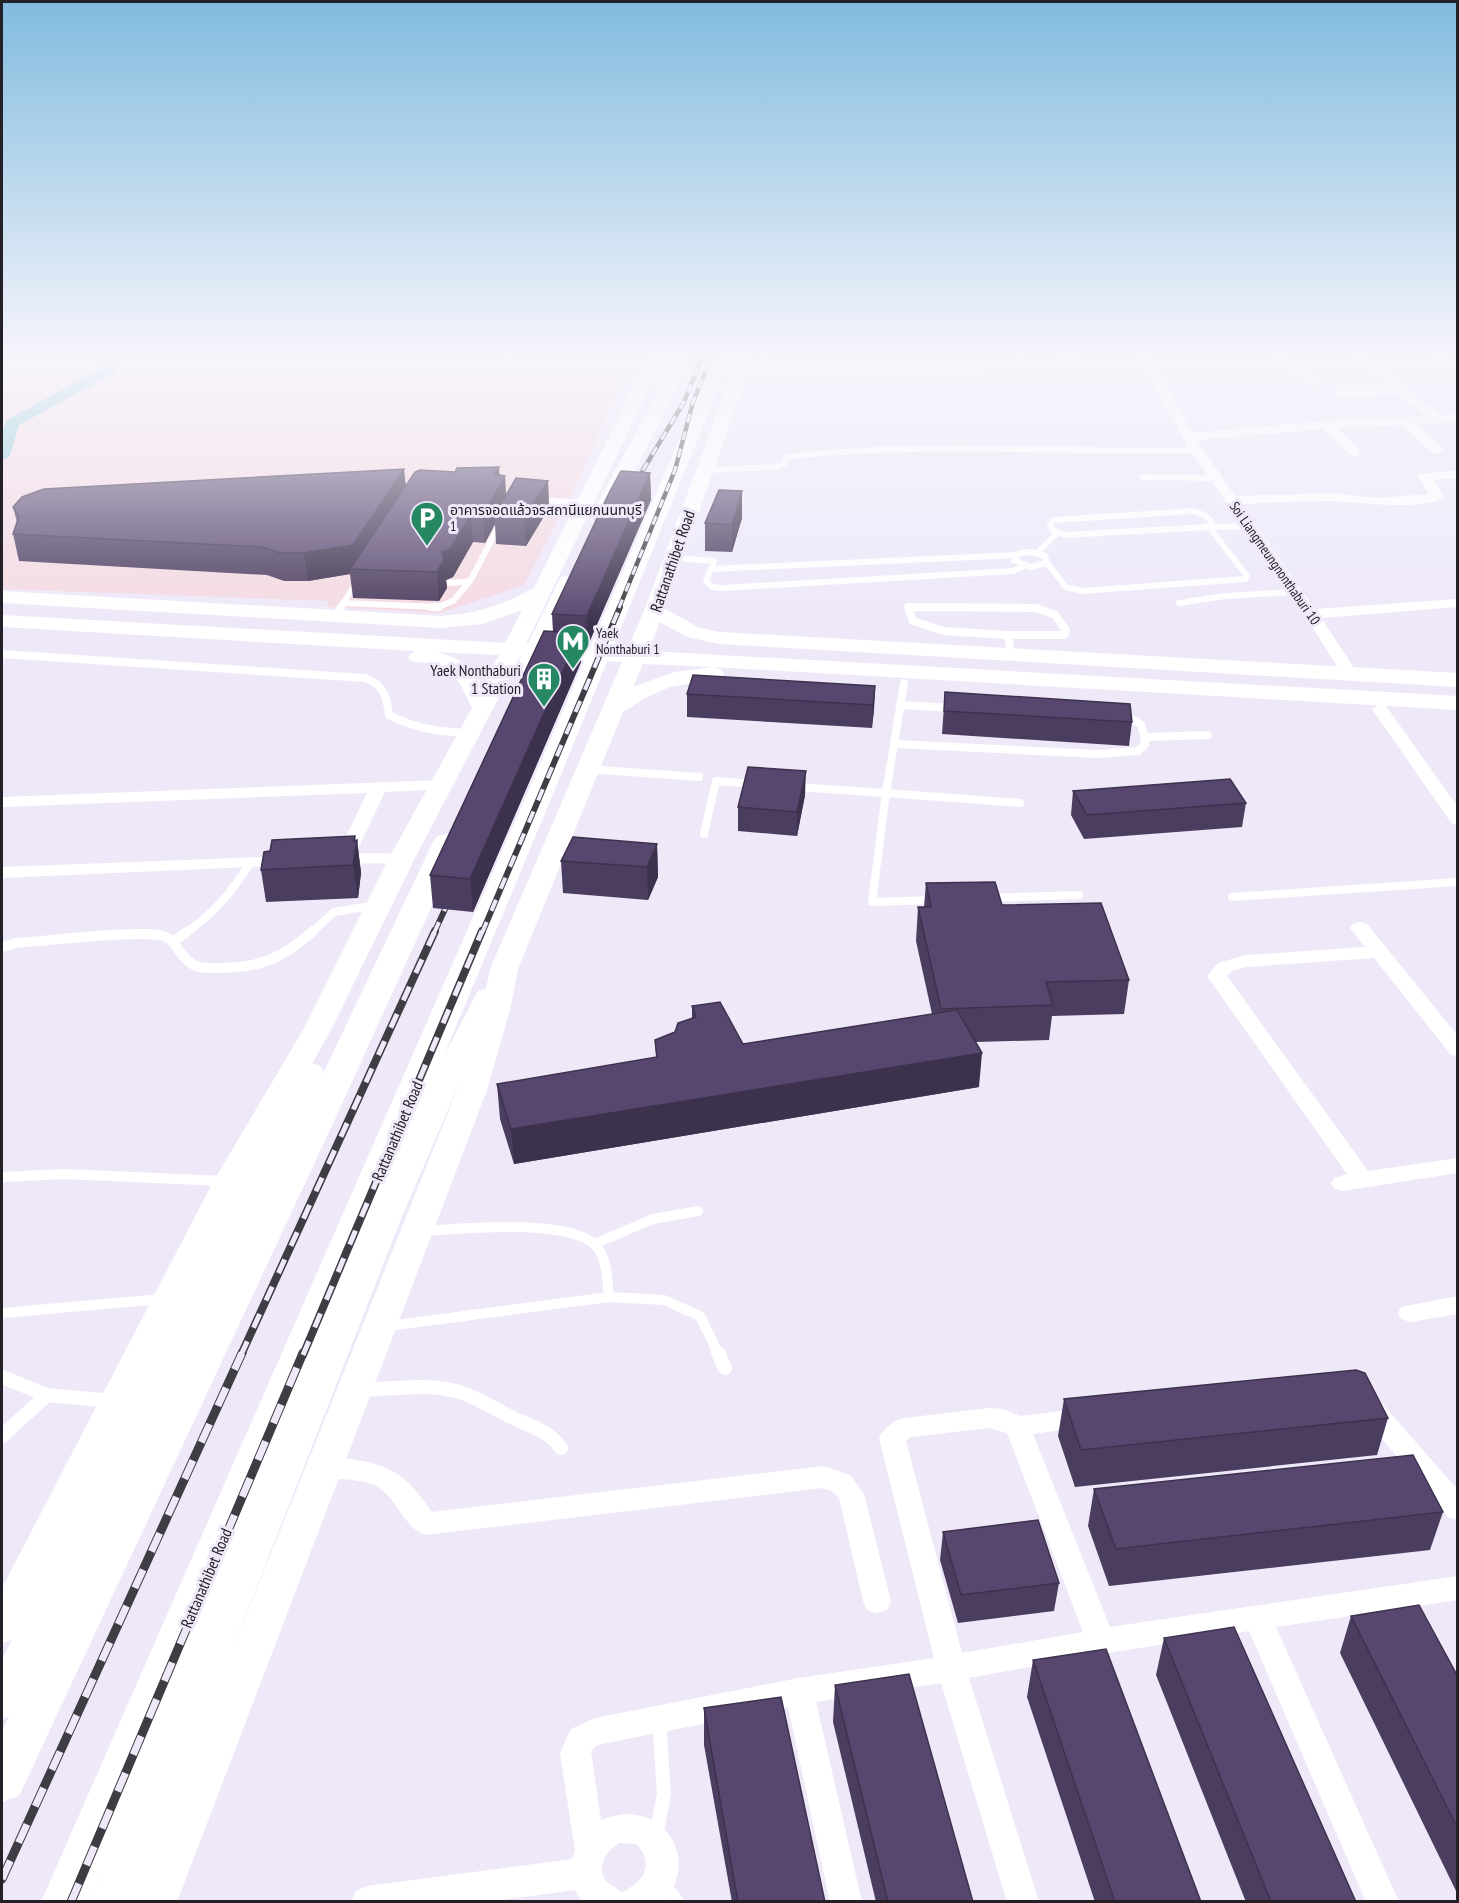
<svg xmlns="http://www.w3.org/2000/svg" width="1459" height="1903" font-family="'PT Sans Narrow','Noto Sans Thai',sans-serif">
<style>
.commercial{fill:#f4dae2}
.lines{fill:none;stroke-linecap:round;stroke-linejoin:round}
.canal{fill:#85c6cf;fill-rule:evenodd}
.service-far3{stroke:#fff;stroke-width:6}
.service-far2{stroke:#fff;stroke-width:8}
.service-far1{stroke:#fff;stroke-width:10}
.service{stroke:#fff;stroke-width:14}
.minor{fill:#fff;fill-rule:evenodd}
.secondary{fill:#fff;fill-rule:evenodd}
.primary{fill:#fff;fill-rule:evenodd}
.rail-far3-casing{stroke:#3f3d44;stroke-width:4.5}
.rail-far2-casing{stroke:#3f3d44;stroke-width:6}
.rail-far1-casing{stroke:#3f3d44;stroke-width:8}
.rail-casing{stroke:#3f3d44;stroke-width:9}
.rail-far3{stroke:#eee8f9;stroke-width:3;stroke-dasharray:9;stroke-linecap:butt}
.rail-far2{stroke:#eee8f9;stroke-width:4;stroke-dasharray:12;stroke-linecap:butt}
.rail-far1{stroke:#eee8f9;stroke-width:5;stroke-dasharray:15;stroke-linecap:butt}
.rail{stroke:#eee8f9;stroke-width:7;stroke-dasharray:20;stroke-linecap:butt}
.wall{fill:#4b3d5f}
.shaded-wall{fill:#3d324e}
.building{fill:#57476f;stroke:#3d324e;stroke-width:1.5}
.labels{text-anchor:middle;stroke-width:6;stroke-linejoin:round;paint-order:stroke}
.far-poi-label{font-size:14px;fill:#232127;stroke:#eee8f9;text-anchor:start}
.far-street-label{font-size:14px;fill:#232127;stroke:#eee8f9}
.street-label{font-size:16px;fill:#232127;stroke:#eee8f9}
.poi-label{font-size:16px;fill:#232127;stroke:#eee8f9;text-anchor:end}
</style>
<rect width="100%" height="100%" fill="#eee8f9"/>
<path class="commercial" d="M107,358H633L580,477L524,585L440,613L327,607L328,601L2,589V373L93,374Z"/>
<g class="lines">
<path class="canal" d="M107,358H121L113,374L19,425L10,455L8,458L2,460V432L7,420L102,368Z"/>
<g class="service-far3">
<path d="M704,470L776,467L784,464L787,457C921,441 1061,453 1196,450"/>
<path d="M1142,477L1214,478"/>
<path d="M539,500L585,503"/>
<path d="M1193,511L1205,515L1212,522L1209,527L1065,535L1053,530L1050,525L1054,520Z"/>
<path d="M1209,527L1249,526"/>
<path d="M1031,552L1045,556L1047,563L1030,567L1014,560L1020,553Z"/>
<path d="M1037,553L1058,532"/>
<path d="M673,558L714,561L706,581L712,587L723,588L1013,571L1024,566"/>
<path d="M1047,563L1066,587L1082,591L1245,579L1247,576L1209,527"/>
<path d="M711,569L1016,555"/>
<path d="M449,583L470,581L500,524"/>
<path d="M343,603L438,607L453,601L470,581"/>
<path d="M1179,603L1225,596L1295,592"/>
<path d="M340,608L358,580"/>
<path d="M908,608H1038"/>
</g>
<g class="service-far2">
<path d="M431,607H439"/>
<path d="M908,607L1037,608L1055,615L1066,630L1064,635H1004L944,631L913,621Z"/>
<path d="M335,616L341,607"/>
<path d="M1004,635L1009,638L1010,653"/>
<path d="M2,654L365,678C383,684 387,697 389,715C416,729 440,732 470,733"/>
<path d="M904,683L886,793L1020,803"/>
<path d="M900,705L955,708"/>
<path d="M1146,737L1208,735"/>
<path d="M896,744L1097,754L1138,751L1145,745C1143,723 1143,722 1121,717"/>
<path d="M588,769L699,777"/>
<path d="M794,787L886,793L872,902L936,900"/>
<path d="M704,834L716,781L756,784"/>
<path d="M1232,897L1458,882"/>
<path d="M988,898L1079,895"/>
<path d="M186,933C217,910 230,894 251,862"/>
<path d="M311,933L334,912L376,905"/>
</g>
<g class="service-far1">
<path d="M174,941L188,931"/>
<path d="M2,947L16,943C58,940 107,933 149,934C177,935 172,946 188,961C196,969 207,968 218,968C259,968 282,959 313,931"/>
<path d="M2,1177L64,1174L224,1181"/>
<path d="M594,1244L653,1219L698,1211"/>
<path d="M609,1297L664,1300L700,1316L719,1355"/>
<path d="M2,1313L162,1299"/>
<path d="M388,1326L609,1297C607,1281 608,1256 594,1244C564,1218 461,1229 421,1231"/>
</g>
<g class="service">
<path d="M718,1353L725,1368"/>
<path d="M2,1377L47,1395L112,1401"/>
<path d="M363,1390C392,1389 427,1383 456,1391C476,1396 496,1410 515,1419C533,1427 549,1431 561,1448"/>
<path d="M2,1436L47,1395"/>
<path d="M656,1837L664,1794L659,1720"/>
<path d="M662,1882L677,1902"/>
</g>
<g class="minor">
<path d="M1071,358L1081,361L1075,364L832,377L737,376L731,373L737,370L832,371Z"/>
<path d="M1139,358H1151L1193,433L1326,421L1427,416L1399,394L1333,397L1331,394L1337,390L1402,386L1441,415L1458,414V422L1416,424L1441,447L1443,450L1437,454L1433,453L1402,425L1337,428L1362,453L1356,457L1352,456L1323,429L1197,440L1235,496L1331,493L1378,498L1429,494L1418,477L1420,474L1458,470V478L1434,480L1444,496C1428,513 1352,501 1329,501C1300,501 1270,503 1240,504L1315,609L1458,599V607L1321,618L1358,674L1356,677H1344L1304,614L1190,450Z"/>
<path d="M1274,358H1287L1321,383L1315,387L1311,385Z"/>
<path d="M1354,358H1367L1400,380L1394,384L1390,382Z"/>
<path d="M1435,358H1449L1458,363V371Z"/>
<path d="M1380,704L1386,706L1458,807V825L1452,824L1372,709Z"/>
<path d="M442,780L448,781L451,785L448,789L385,792L356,853L408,854L411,858L408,862L402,863L334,864L328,863L325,859L328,855L338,853L367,793L2,807V797Z"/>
<path d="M287,856L293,857L296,861L293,865L2,878V867Z"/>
<path d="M1360,922L1367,924L1458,1036V1056L1451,1055L1374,958L1247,967L1232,971L1227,976L1368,1171L1458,1158V1173L1342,1191L1334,1188L1331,1183L1334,1178L1347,1174L1207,976L1218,963L1246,955L1365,947L1350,928L1353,924Z"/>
<path d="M1458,1296V1314L1410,1322L1401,1319L1398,1313L1401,1307Z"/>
<path d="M1369,1396L1378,1399L1458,1490V1520L1448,1517L1360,1413L1356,1406L1360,1399Z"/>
<path d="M989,1408L1003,1409L1020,1416L1085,1408L1094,1411L1098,1418L1094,1425L1033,1434L1110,1627L1458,1576V1600L1276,1627L1399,1902H1366L1249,1631L1101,1654L969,1678L1039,1902H1007L941,1683L816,1702L862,1902H830L788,1707L597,1745L591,1751L601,1820C658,1795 704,1856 663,1902H582L575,1890L489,1902H351L356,1891L367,1886L572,1859L575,1851L560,1753L571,1729L595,1718L799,1678L934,1658L879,1438C885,1427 893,1421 904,1418ZM989,1428L1007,1433L1083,1632L962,1653L906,1441L911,1437ZM619,1843L636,1844C649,1856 650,1873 634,1885C630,1888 626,1889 622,1893C618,1888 611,1886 606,1881C595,1868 607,1850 619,1843Z"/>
<path d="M325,1456C380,1462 400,1464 432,1512L824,1466L851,1476L864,1494L891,1601L887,1610L877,1613L867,1610L863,1601L839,1498L833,1492L823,1488L425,1535C404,1528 397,1497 376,1486C358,1477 334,1481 316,1475L312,1467L316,1459Z"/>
</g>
<path class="secondary" d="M648,358H664L526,644L627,650L644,611L723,397L733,358H749L739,397L665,609L700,628L720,632L1458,673V687L720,644L687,637L660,622L648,651L1458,696V710L713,667L721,669L724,674L721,679L670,687L647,697L623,712L518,969L510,1010L487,1090L177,1902H91L371,1214L430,1082L478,991L486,989L490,969L622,662L520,657L415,858L331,1030L312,1064L319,1065L324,1072L288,1155L17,1714L2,1719V1660L12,1640L2,1643V1588L213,1182L303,1030L389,858L472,708C463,690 457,671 436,665C428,662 419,663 411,661L408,656L415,651L2,627V615L505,643L522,610L482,624L441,628L2,603V591L441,616C476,614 503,605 534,588ZM436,652L499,655L483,685C471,666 459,657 436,652ZM643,664L713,667L674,672L633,687ZM460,1082L457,1090L227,1663L403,1214Z"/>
<g class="primary">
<path d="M669,358H687L672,399L616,506L613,510L606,512L599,510L596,506L654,399Z"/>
<path d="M710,358H728L707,417L553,794L91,1902H41L527,794L689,417Z"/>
<path d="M569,575L577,577L580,582L540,668L536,673L528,675L520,673L516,668L558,582L561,577Z"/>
<path d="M447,834L457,836L461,842L336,1117L19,1796L2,1802V1731L279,1165L273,1167L261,1163L256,1155L261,1147L304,1114L433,842L437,836Z"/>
</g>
<g class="rail-far3-casing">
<g id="rail-far3">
<path d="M636,487L643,470L684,402L702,358"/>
<path d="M619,608L675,470L693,402L711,358"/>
</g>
</g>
<g class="rail-far2-casing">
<g id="rail-far2">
<path d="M434,933L452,894"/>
<path d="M482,933L620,607"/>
</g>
</g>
<g class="rail-far1-casing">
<g id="rail-far1">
<path d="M241,1355L435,931"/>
<path d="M303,1355L482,931"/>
</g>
</g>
<g class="rail-casing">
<g id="rail">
<path d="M2,1879L242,1353"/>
<path d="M71,1902L303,1353"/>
</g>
</g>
<use href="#rail-far3" class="rail-far3"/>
<use href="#rail-far2" class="rail-far2"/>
<use href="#rail-far1" class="rail-far1"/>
<use href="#rail" class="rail"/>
</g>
<g class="wall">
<path d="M499,467V475L505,476L506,495L548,481L549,508L526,546L496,544L495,524L485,543L473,542L453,577L446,580L447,588L439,601L353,598L350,574L308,581H284L267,575L19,561L13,534L17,522L13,507L406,485L455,472Z"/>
<path d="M650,473L651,500L588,645H580L581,662L473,912L433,908L430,875L553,632L552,614Z"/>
<path d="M742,491V518L732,552L705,551V523Z"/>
<path d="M875,686L874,709L872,728L687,717V694Z"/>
<path d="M945,692L1132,722L1129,746L942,734Z"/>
<path d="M1073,791L1246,803L1242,827L1084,839L1071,815Z"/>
<path d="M805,795L797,836L738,831V807Z"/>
<path d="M355,836V841L357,840L361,873L358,898L266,902L261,870L270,851Z"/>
<path d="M657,844L658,877L648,900L563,893L561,861Z"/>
<path d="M926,883L1002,905L1129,980L1124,1014L1052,1016L1049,1040L976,1042L979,1087L514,1164L500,1119L497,1084L656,1058L655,1040L675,1032L692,1018V1006L743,1044L932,1014L916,941L918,907H924Z"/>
<path d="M1064,1399L1388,1418L1377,1455L1075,1487L1058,1436Z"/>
<path d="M1094,1489L1443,1512L1430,1550L1109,1586L1088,1526Z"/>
<path d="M943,1532L1059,1583L1054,1611L958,1623L940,1560Z"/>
<path d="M1351,1616L1458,1677V1895L1340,1653Z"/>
<path d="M1164,1638L1356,1902H1246L1156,1675Z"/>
<path d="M1033,1660L1201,1902H1095L1027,1697Z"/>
<path d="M835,1685L973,1902H876L833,1722Z"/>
<path d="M704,1708L825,1902H732L704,1745Z"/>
</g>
<g class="shaded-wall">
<path d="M499,467L500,484L505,476L506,503L494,516L495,524L485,543L483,516L494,474Z"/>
<path d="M404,469L407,495L350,569V574L308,581L304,553Z"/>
<path d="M650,473L651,500L588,645L587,616Z"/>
<path d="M548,481L549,508L526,546L524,518Z"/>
<path d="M742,491V518L732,552V525Z"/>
<path d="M471,515L473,542L453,577L446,580L447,588L439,601L437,572L442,552Z"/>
<path d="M580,633L581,662L473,912L470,879Z"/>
<path d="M875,686L874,709L872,728L873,705Z"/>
<path d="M806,771L805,795L797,836V812Z"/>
<path d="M355,836L356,846L357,840L361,873L358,898L353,865Z"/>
<path d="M657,844L658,877L648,900L647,867Z"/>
<path d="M982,1053L979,1087L514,1164L511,1129Z"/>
</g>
<g class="building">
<path d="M499,467L494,474L505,476L483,516L471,515L450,549L442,552L444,560L437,572L350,569L415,472L420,470L455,472L457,468Z"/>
<path d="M404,469L353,545L304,553H280L263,547L13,534L19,516L13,507L22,497L44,489Z"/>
<path d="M621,471L650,473L587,616L552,614L609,493Z"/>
<path d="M516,478L548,481L524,518L494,516Z"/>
<path d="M719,490L742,491L732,525L705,523Z"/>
<path d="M544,631L580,633L470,879L430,875Z"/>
<path d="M693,675L875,686L873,705L687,694Z"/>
<path d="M945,692L1130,704L1132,722L944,711Z"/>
<path d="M748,767L806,771L797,812L738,807Z"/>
<path d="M1230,779L1246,803L1087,815L1073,791Z"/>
<path d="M355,836L354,841L357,840L353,865L261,870L264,852L270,851L272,840Z"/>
<path d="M573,837L657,844L647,867L561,861Z"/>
<path d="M995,882L1002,905L1101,903L1129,980L1046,982L1053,1005L941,1009L918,907H931L926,883Z"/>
<path d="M720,1002L743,1044L957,1010L982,1053L511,1129L497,1084L657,1057L655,1040L675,1032L678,1023L696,1017L692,1006Z"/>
<path d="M1356,1370L1365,1373L1388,1418L1081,1450L1064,1399Z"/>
<path d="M1413,1455L1443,1512L1116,1549L1094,1489Z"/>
<path d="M1038,1520L1059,1583L961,1595L943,1532Z"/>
<path d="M1419,1605L1458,1677V1829L1351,1616Z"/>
<path d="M1234,1627L1356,1902H1271L1164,1638Z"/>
<path d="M1106,1649L1201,1902H1115L1033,1660Z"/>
<path d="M909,1674L973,1902H888L835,1685Z"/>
<path d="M781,1697L825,1902H738L704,1708Z"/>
</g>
<linearGradient id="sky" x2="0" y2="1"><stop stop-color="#80bbde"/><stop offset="0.57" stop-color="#f7f5fc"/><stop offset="1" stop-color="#f7f5fc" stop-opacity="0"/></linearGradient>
<rect width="1459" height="624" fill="url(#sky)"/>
<defs>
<g id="parking-pin" transform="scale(1.725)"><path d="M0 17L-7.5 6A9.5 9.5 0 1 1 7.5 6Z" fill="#258862" stroke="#eee8f9"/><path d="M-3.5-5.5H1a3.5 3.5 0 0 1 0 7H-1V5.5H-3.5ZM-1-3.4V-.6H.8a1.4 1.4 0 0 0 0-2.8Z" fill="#fff"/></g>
<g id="metro-pin" transform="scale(1.725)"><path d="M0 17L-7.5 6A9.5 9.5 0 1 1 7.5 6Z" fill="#258862" stroke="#eee8f9"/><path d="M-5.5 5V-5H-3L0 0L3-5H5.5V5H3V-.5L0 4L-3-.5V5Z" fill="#fff"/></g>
<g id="building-pin" transform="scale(1.725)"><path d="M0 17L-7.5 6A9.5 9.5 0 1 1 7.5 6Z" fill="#258862" stroke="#eee8f9"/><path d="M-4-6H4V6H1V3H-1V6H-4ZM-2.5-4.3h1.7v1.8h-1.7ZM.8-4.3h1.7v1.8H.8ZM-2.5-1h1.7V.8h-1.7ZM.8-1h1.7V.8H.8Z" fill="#fff"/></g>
</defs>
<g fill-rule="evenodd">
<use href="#parking-pin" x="427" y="518"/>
<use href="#metro-pin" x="573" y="641"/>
<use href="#building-pin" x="544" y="679"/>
</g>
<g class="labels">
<g class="far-poi-label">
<text x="450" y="515">อาคารจอดแล้วจรสถานีแยกนนทบุรี<tspan x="450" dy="16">1</tspan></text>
<text x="596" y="638">Yaek<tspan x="596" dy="16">Nonthaburi 1</tspan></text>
</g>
<g class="far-street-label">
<text transform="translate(1275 563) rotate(55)" y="5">Soi Liangmeungnonthaburi 10</text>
</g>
<g class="street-label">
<text transform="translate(672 561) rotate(-71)" y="6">Rattanathibet Road</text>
<text transform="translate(397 1131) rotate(-67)" y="6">Rattanathibet Road</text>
<text transform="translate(206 1578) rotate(-67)" y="6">Rattanathibet Road</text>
</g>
<g class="poi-label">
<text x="521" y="676">Yaek Nonthaburi<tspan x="521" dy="18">1 Station</tspan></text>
</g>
</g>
<rect width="1459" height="1903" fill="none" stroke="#232127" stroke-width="6"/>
</svg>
